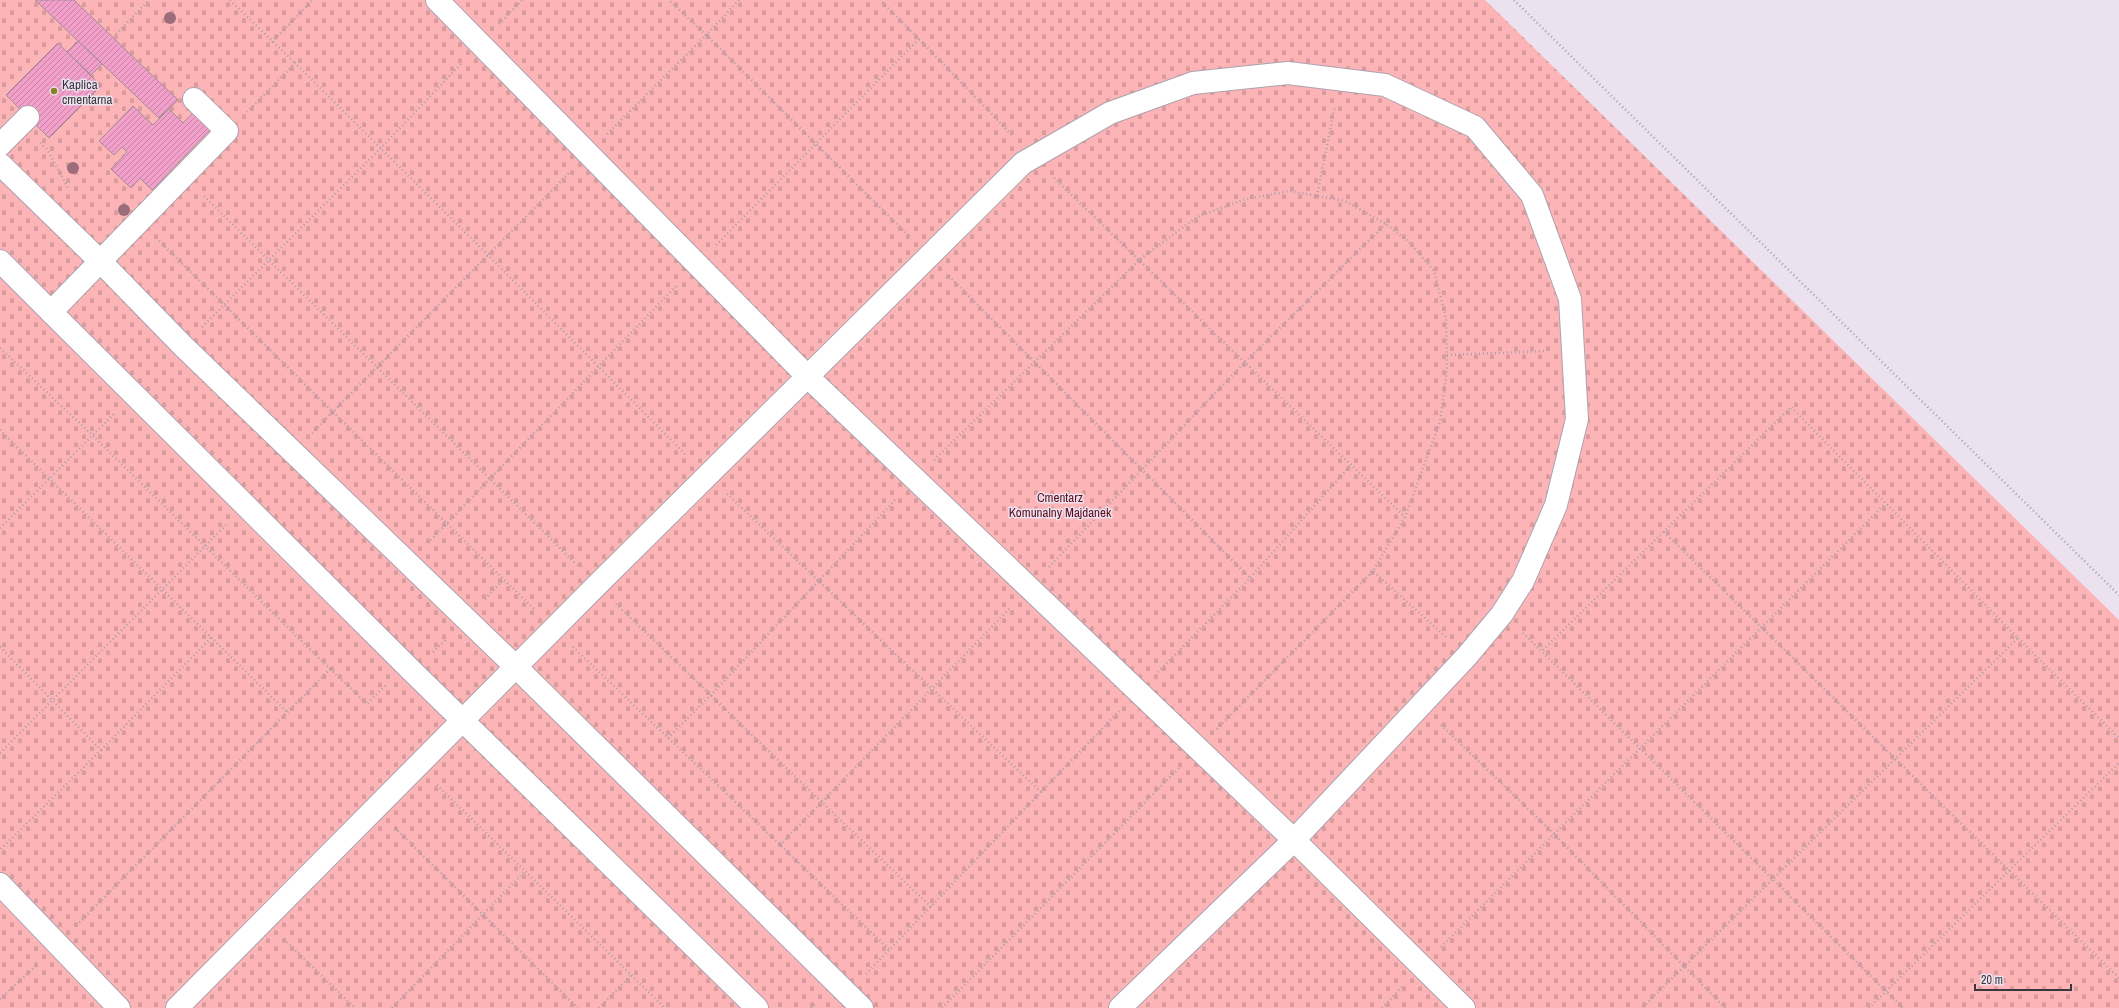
<svg xmlns="http://www.w3.org/2000/svg" width="2119" height="1008" font-family="'Archivo Narrow',sans-serif">
<style>
.cemetery{fill:url(#cemetery-stones)}
.building{fill:url(#building-hatch);stroke:#9f8f96}
.lines{fill:none;stroke-linecap:round;stroke-linejoin:round}
.street-casing{stroke:#aca2af;stroke-width:24}
.path{stroke:#a8a0ab;stroke-width:2.5;stroke-dasharray:1 3;stroke-linecap:butt}
.street{stroke:#fff;stroke-width:22}
.tree{fill:#9c6c7a}
.poi-dot{fill:#878129;stroke:#ebe1ef;stroke-width:1.5}
.labels{text-anchor:middle;stroke-width:3;stroke-linejoin:round;paint-order:stroke}
.poi-label{font-size:13px;fill:#3a363b;stroke:#ebe1ef;text-anchor:start}
.park-label{font-size:13px;fill:#5c0c1b;stroke:#ebe1ef}
</style>
<defs>
<pattern id="cemetery-stones" width="16" height="16" patternUnits="userSpaceOnUse"><rect width="16" height="16" fill="#fdb4b6"/><path d="M2 7V4a2 2 0 0 1 4 0v3zM10 15v-3a2 2 0 0 1 4 0v3z" fill="#da9b9d"/></pattern>
<pattern id="building-hatch" width="6" height="6" patternUnits="userSpaceOnUse"><rect width="6" height="6" fill="#f2a0ca"/><path d="M-1 1l2-2M0 6l6-6M5 7l2-2" fill="none" stroke="#c583a5"/></pattern>
</defs>
<rect width="100%" height="100%" fill="#ebe1ef"/>
<path class="cemetery" d="M0,0H1485L2119,620V1008H0Z"/>
<g class="building">
<path d="M35,0H74L178,100L159,118Z"/>
<path d="M78,41L102,64L91,75L67,52Z"/>
<path d="M58,43L101,86L49,138L6,95Z"/>
<path d="M133,106L153,125L169,109L183,123L193,113L210,130L152,190L140,178L131,188L111,169L127,152L122,147L114,155L99,141Z"/>
</g>
<g class="lines">
<g class="street-casing">
<g id="street">
<path d="M437,0L808,377L1294,840L1464,1008"/>
<path d="M0,145L28,117"/>
<path d="M0,164L101,262L183,346L515,666L862,1008"/>
<path d="M0,261L51,312L227,131L194,99"/>
<path d="M51,312L414,673L757,1008"/>
<path d="M0,884L119,1008"/>
<path d="M177,1008L597,585L1023,163L1110,113L1193,83L1288,73L1385,85L1475,127L1532,195L1570,299L1577,419L1556,505L1523,581L1502,614L1467,656L1294,840L1120,1008"/>
</g>
</g>
<g class="path">
<path d="M230,0L295,63"/>
<path d="M739,0L706,35L910,237"/>
<path d="M1514,0L2119,595"/>
<path d="M499,24L522,0"/>
<path d="M116,34L149,0"/>
<path d="M919,39L1013,136"/>
<path d="M272,42L313,0"/>
<path d="M247,112L295,63L488,255L687,456"/>
<path d="M607,134L706,35L669,0"/>
<path d="M40,143L47,149L69,190"/>
<path d="M1054,178L1405,517L1373,571L1447,638"/>
<path d="M204,196L577,565"/>
<path d="M1317,196L1335,106"/>
<path d="M159,241L534,609"/>
<path d="M716,245L919,39L880,0"/>
<path d="M949,276L1250,578"/>
<path d="M202,327L380,149L461,64"/>
<path d="M0,348L92,435L330,669L78,924"/>
<path d="M1447,355L1546,351"/>
<path d="M0,430L287,712"/>
<path d="M312,433L569,173"/>
<path d="M934,460L1139,260L1197,217L1246,199L1290,191L1345,201L1386,224L1410,243L1434,271L1446,318L1447,370L1440,422L1405,517"/>
<path d="M727,494L1041,792"/>
<path d="M0,528L114,414"/>
<path d="M1664,532L2119,978"/>
<path d="M428,543L678,284"/>
<path d="M1049,567L1245,362L1386,224"/>
<path d="M485,599L504,579"/>
<path d="M616,604L931,907"/>
<path d="M1523,633L1903,1008"/>
<path d="M2018,638L2119,738"/>
<path d="M0,647L101,750L0,850"/>
<path d="M573,647L890,950"/>
<path d="M1543,650L1791,407L2018,638L1642,1008"/>
<path d="M433,652L447,639"/>
<path d="M330,669L367,704L387,684"/>
<path d="M1158,672L1250,578L1351,465"/>
<path d="M1441,725L1554,834L1725,1008"/>
<path d="M1217,729L1373,571"/>
<path d="M668,738L710,696L896,499"/>
<path d="M101,750L211,638"/>
<path d="M0,753L226,525"/>
<path d="M437,785L665,1008"/>
<path d="M395,828L578,1008"/>
<path d="M780,845L1011,607"/>
<path d="M284,939L355,1008"/>
<path d="M1441,947L1885,504"/>
<path d="M866,974L1119,711"/>
<path d="M0,999L38,964"/>
<path d="M392,1008L525,871"/>
<path d="M599,1008L631,975"/>
<path d="M811,1008L816,1003"/>
<path d="M942,1008L1179,768"/>
<path d="M1382,1008L1403,986"/>
<path d="M1869,1008L2119,763"/>
</g>
<use href="#street" class="street"/>
</g>
<g class="tree">
<circle cx="170" cy="18" r="6"/>
<circle cx="73" cy="168" r="6"/>
<circle cx="124" cy="210" r="6"/>
</g>
<circle class="poi-dot" cx="54" cy="91" r="4"/>
<g class="labels">
<g class="poi-label">
<text x="62" y="89">Kaplica<tspan x="62" dy="15">cmentarna</tspan></text>
</g>
<g class="park-label">
<text x="1060" y="502">Cmentarz<tspan x="1060" dy="15">Komunalny Majdanek</tspan></text>
</g>
</g>
<path d="M1975 984v6h96v-6" fill="none" stroke="#3a363b" stroke-width="2"/>
<text x="1981" y="984" font-size="12" fill="#3a363b" stroke="#ebe1ef" stroke-width="3" paint-order="stroke">20 m</text>
</svg>
